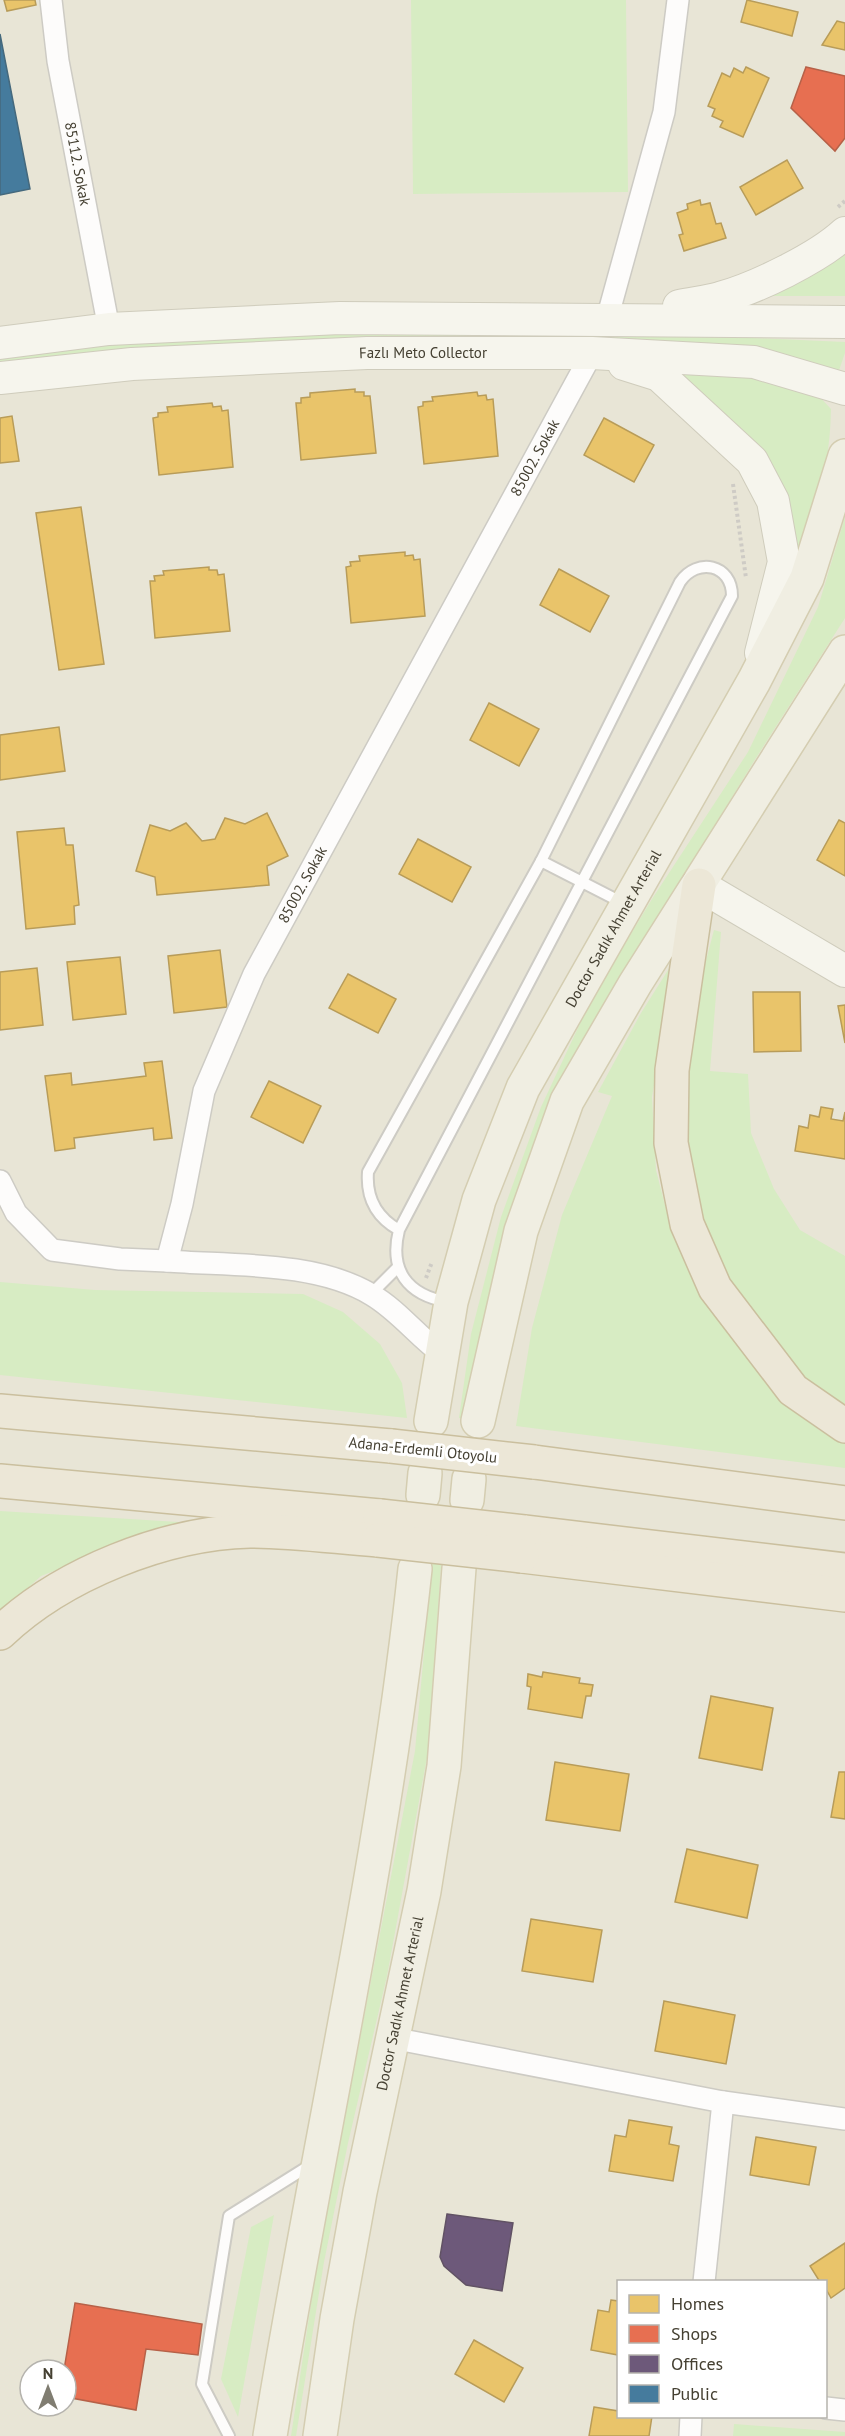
<svg xmlns="http://www.w3.org/2000/svg" width="845" height="2436" font-family="'PT Sans',sans-serif">
<style>
.residential{fill:#e8e5d6;fill-rule:evenodd}
.green{fill:#d7ecc3}
.homes{fill:#e9c46a;stroke:#b89c59;stroke-width:1.5}
.shops{fill:#e76f51;stroke:#b66148;stroke-width:1.5}
.offices{fill:#6d597a;stroke:#615264;stroke-width:1.5}
.public{fill:#457b9d;stroke:#45697d;stroke-width:1.5}
.lines{fill:none;stroke-linecap:round;stroke-linejoin:round}
.lane-casing{stroke:#cdcbc4;stroke-width:14}
.street-casing{stroke:#cdcbc4;stroke-width:24}
.secondary-casing{stroke:#cfccbc;stroke-width:34}
.primary-casing{stroke:#d4cdb1;stroke-width:36}
.highway-casing{stroke:#cabf9e;stroke-width:36}
.path{stroke:#cecbc5;stroke-width:4;stroke-dasharray:3 3;stroke-linecap:butt}
.lane{stroke:#fdfcfb;stroke-width:10}
.street{stroke:#fdfcfb;stroke-width:21}
.secondary{stroke:#f6f5ed;stroke-width:32}
.primary{stroke:#f0eee2;stroke-width:33}
.highway{stroke:#ece7d7;stroke-width:33}
.highway-bridge-casing{stroke:#cabf9e;stroke-width:36;stroke-linecap:butt}
.highway-bridge{stroke:#ece7d7;stroke-width:33}
.labels{text-anchor:middle;stroke-width:6;stroke-linejoin:round;paint-order:stroke}
.street-label{font-size:15px;fill:#454032;stroke:#fff}
</style>
<rect width="100%" height="100%" fill="#efede6"/>
<path class="residential" d="M0,0H845V2436H0ZM618,2282H826V2416H618ZM30,2370H66V2406H30Z"/>
<g class="green">
<path d="M411,0H626L628,192L413,194Z"/>
<path d="M845,251V296H762Z"/>
<path d="M401,331L709,336L845,342V353L837,376L778,355L0,365V355C133,340 267,335 401,331Z"/>
<path d="M673,369L754,372L814,391L831,409C830,467 817,507 796,560L789,505Z"/>
<path d="M845,517V618L756,758L604,1006L473,1420L459,1418L471,1334L501,1217L541,1107L591,1000L652,899L748,752L818,607Z"/>
<path d="M714,930L721,932L710,1071L748,1074L751,1133L774,1189L800,1230L845,1256V1413C833,1404 818,1397 808,1386C763,1338 721,1276 700,1213C689,1176 685,1125 684,1087C684,1034 701,981 714,930Z"/>
<path d="M675,959L652,1097L656,1170L673,1237L717,1318L763,1378L819,1430L845,1444V1468L516,1426L532,1328L562,1215L612,1096L598,1092L641,1013Z"/>
<path d="M0,1282L95,1290L303,1294L343,1312L380,1344L402,1383L407,1418L0,1375Z"/>
<path d="M0,1511L195,1523L157,1531L41,1576L0,1613Z"/>
<path d="M432,1563L441,1565L428,1752L387,1976L348,2143L324,2262L296,2436H291L318,2258L415,1751Z"/>
<path d="M274,2215L238,2417L221,2379L251,2227Z"/>
<path d="M734,2424L845,2432V2436H733Z"/>
</g>
<g class="homes">
<path d="M4,0H35L36,5L7,11Z"/>
<path d="M747,0L798,12L792,36L741,22Z"/>
<path d="M837,21L845,23V50L822,45Z"/>
<path d="M746,67L769,78L743,137L720,127L723,121L712,116L715,109L708,106L722,73L730,77L734,68L743,73Z"/>
<path d="M787,160L803,188L756,215L740,187Z"/>
<path d="M700,200L701,205L710,203L716,224L721,223L726,238L684,251L679,235L683,234L677,213L688,209L687,204Z"/>
<path d="M355,389V392H364V396H370L376,453L301,460L296,403H301V398L310,397V393Z"/>
<path d="M477,392L478,396L486,395L487,400L493,399L498,456L424,464L418,407L423,406V402L433,401L432,397Z"/>
<path d="M212,403L213,407L221,406L222,411L228,410L233,467L159,475L153,418L158,417V413L168,412L167,407Z"/>
<path d="M12,416L19,461L0,463V418Z"/>
<path d="M604,418L654,445L634,482L584,455Z"/>
<path d="M81,507L104,664L59,670L36,513Z"/>
<path d="M405,552V556L413,555L414,560L420,559L425,616L351,623L346,567L351,566L350,562L360,561L359,556Z"/>
<path d="M209,567V570H217L218,575L224,574L230,631L155,638L150,581H155L154,576L164,575L163,571Z"/>
<path d="M559,569L609,596L590,632L540,605Z"/>
<path d="M489,703L539,729L519,766L470,740Z"/>
<path d="M59,727L65,771L0,780V735Z"/>
<path d="M267,813L288,856L267,866L269,885L157,895L155,877L136,871L150,825L170,831L186,823L202,841L215,839L225,818L245,824Z"/>
<path d="M839,820L845,823V876L817,860Z"/>
<path d="M64,828L66,845H73L79,905L74,906L75,924L26,929L17,832Z"/>
<path d="M418,839L471,867L452,902L399,874Z"/>
<path d="M220,950L227,1007L174,1013L168,956Z"/>
<path d="M120,957L126,1014L73,1020L67,962Z"/>
<path d="M37,968L43,1025L0,1030V972Z"/>
<path d="M348,974L396,999L378,1033L329,1008Z"/>
<path d="M753,992H800L801,1051L754,1052Z"/>
<path d="M845,1005V1043L838,1006Z"/>
<path d="M162,1061L172,1138L154,1140L153,1128L74,1138L75,1148L55,1151L45,1076L71,1073L72,1085L146,1076L144,1063Z"/>
<path d="M269,1081L321,1106L303,1143L251,1117Z"/>
<path d="M821,1107L833,1109L831,1119L843,1121L845,1112V1159L795,1151L799,1126L808,1128L810,1115L819,1117Z"/>
<path d="M543,1672L580,1678L579,1683L593,1685L591,1696H586L582,1718L528,1709L531,1687L527,1686L528,1674L542,1677Z"/>
<path d="M711,1696L773,1708L762,1770L699,1758Z"/>
<path d="M555,1762L629,1774L620,1831L546,1820Z"/>
<path d="M839,1772H845V1819L831,1817Z"/>
<path d="M687,1849L758,1865L747,1918L675,1902Z"/>
<path d="M531,1919L602,1930L593,1982L522,1971Z"/>
<path d="M664,2001L735,2015L726,2064L655,2051Z"/>
<path d="M629,2120L672,2127L669,2144L679,2146L673,2181L609,2171L615,2135L626,2137Z"/>
<path d="M756,2137L816,2147L809,2185L750,2175Z"/>
<path d="M845,2243V2288L831,2298L826,2289V2282H820L810,2266Z"/>
<path d="M611,2300L618,2301V2355L591,2350L598,2310L609,2312Z"/>
<path d="M474,2340L523,2368L504,2402L455,2374Z"/>
<path d="M594,2407L618,2411V2416H652L649,2436H589Z"/>
</g>
<g class="shops">
<path d="M806,67L845,76V138L835,151L791,108Z"/>
<path d="M75,2303L202,2324L198,2355L146,2349L136,2410L66,2397L64,2370Z"/>
</g>
<path class="offices" d="M447,2214L513,2223L502,2291L466,2285L444,2266L440,2257Z"/>
<path class="public" d="M0,34L30,189L0,195Z"/>
<g class="lines">
<g class="lane-casing">
<g id="lane">
<path d="M541,861L623,903"/>
<path d="M399,1230C376,1217 366,1198 368,1172L541,861L680,582C697,557 732,564 732,596L399,1230C389,1270 407,1295 448,1302"/>
<path d="M371,1294L398,1267"/>
<path d="M229,2436L202,2384L229,2216L312,2164"/>
</g>
</g>
<g class="street-casing">
<g id="street">
<path id="s1" d="M51,0L58,61L109,329"/>
<path d="M607,319L664,112L678,0"/>
<path id="s2" d="M0,1181L16,1213L52,1250L120,1259L167,1261L182,1204L204,1091L254,974L592,353"/>
<path d="M167,1261C232,1266 316,1261 372,1295C399,1311 417,1336 442,1354"/>
<path d="M392,2038L723,2102L845,2119"/>
<path d="M704,2282L723,2102"/>
<path d="M826,2408L845,2410"/>
<path d="M690,2436L691,2416"/>
</g>
</g>
<g class="secondary-casing">
<g id="secondary">
<path d="M679,306C692,303 707,302 720,298C756,288 818,258 845,233"/>
<path d="M0,343L109,329L340,318L845,322"/>
<path d="M624,364L659,375L752,461L773,501L784,562L761,653"/>
<path id="s3" d="M0,378L132,364L367,353H592L754,362L845,389"/>
<path d="M699,885L845,971"/>
</g>
</g>
<g class="primary-casing">
<g id="primary">
<path id="s4" d="M431,1421L451,1302L479,1200L523,1088L754,681L807,578L845,456"/>
<path d="M478,1421L521,1231L567,1101L635,984L845,652"/>
<path d="M423,1495L425,1473"/>
<path d="M467,1500L469,1479"/>
<path d="M270,2436C317,2147 384,1861 415,1569"/>
<path id="s5" d="M320,2436L337,2319L360,2192L424,1891L444,1766L459,1568"/>
</g>
</g>
<g class="highway-casing">
<g id="highway">
<path d="M699,885L672,1070L671,1143L687,1224L715,1288L793,1390L845,1426"/>
<path d="M0,1411L391,1446"/>
<path d="M534,1462L845,1503"/>
<path d="M0,1481L380,1516"/>
<path d="M524,1532L845,1570"/>
<path d="M522,1556L845,1595"/>
<path d="M0,1633C62,1574 165,1533 250,1531C292,1531 336,1537 378,1540"/>
</g>
</g>
<g class="path">
<path d="M838,207L845,201"/>
<path d="M733,484L746,578"/>
<path d="M426,1278L432,1262"/>
</g>
<use href="#lane" class="lane"/>
<use href="#street" class="street"/>
<use href="#secondary" class="secondary"/>
<use href="#primary" class="primary"/>
<use href="#highway" class="highway"/>
<g class="highway-bridge-casing">
<g id="highway-bridge">
<path d="M391,1446L534,1462"/>
<path d="M380,1516L524,1532"/>
<path d="M378,1540L522,1556"/>
</g>
</g>
<use href="#highway-bridge" class="highway-bridge"/>
</g>
<g class="labels">
<g class="street-label">
<text dy="5" stroke="none"><textPath href="#s1" startOffset="166">85112. Sokak</textPath></text>
<text dy="5" stroke="none"><textPath href="#s3" startOffset="424">Fazlı Meto Collector</textPath></text>
<text dy="5" stroke="none"><textPath href="#s2" startOffset="1092">85002. Sokak</textPath></text>
<text dy="5" stroke="none"><textPath href="#s2" startOffset="606">85002. Sokak</textPath></text>
<text dy="5" stroke="none"><textPath href="#s4" startOffset="530">Doctor Sadık Ahmet Arterial</textPath></text>
<text transform="translate(423 1450) rotate(6)" y="5">Adana-Erdemli Otoyolu</text>
<text dy="5" stroke="none"><textPath href="#s5" startOffset="440">Doctor Sadık Ahmet Arterial</textPath></text>
</g>
</g>
<rect x="617" y="2280" width="210" height="138" fill="#ffffff" stroke="#b5b3ad" stroke-width="1.5"/>
<rect x="629" y="2295" width="30" height="18" fill="#e9c46a" stroke="#b5b3ad" stroke-width="1.5"/>
<text x="671" y="2310" font-size="18" fill="#454032">Homes</text>
<rect x="629" y="2325" width="30" height="18" fill="#e76f51" stroke="#b5b3ad" stroke-width="1.5"/>
<text x="671" y="2340" font-size="18" fill="#454032">Shops</text>
<rect x="629" y="2355" width="30" height="18" fill="#6d597a" stroke="#b5b3ad" stroke-width="1.5"/>
<text x="671" y="2370" font-size="18" fill="#454032">Offices</text>
<rect x="629" y="2385" width="30" height="18" fill="#457b9d" stroke="#b5b3ad" stroke-width="1.5"/>
<text x="671" y="2400" font-size="18" fill="#454032">Public</text>
<g transform="translate(48 2388)"><circle r="28" fill="#ffffff" stroke="#b5b3ad" stroke-width="1.5"/>
<path d="M0-4.5L10 22L0 15L-10 22Z" fill="#807d71"/>
<text y="-9" font-size="16" font-weight="bold" text-anchor="middle" fill="#454032">N</text>
</g>
</svg>
